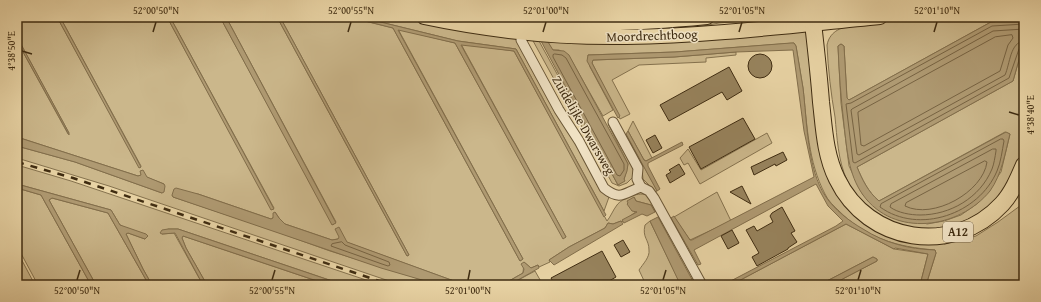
<svg xmlns="http://www.w3.org/2000/svg" width="1041" height="302" font-family="'Gentium Book Plus',serif">
<style>
.green{fill:#cbb78b;stroke:#85724e}
.water{fill:#af9a72;stroke:#826e4b}
.lines{fill:none;stroke-linecap:round;stroke-linejoin:round}
.shore{stroke:#776342;stroke-width:1}
.building{fill:#97835d;stroke:#3f2c11}
.street-casing{stroke:#695636;stroke-width:11}
.primary-casing{stroke:#3f2c11;stroke-width:16}
.highway-casing{stroke:#3f2c11;stroke-width:18}
.street{stroke:#f0e2c4;stroke-width:9}
.primary{stroke:#e8d3a4;stroke-width:14}
.highway{stroke:#e8d3a4;stroke-width:16}
.rail{stroke:#3f2c11;stroke-width:2.5;stroke-dasharray:7 7;stroke-linecap:butt}
.ticks{fill:none;stroke:#3f2c11;stroke-width:1.5}
.labels{text-anchor:middle;stroke-width:3;stroke-linejoin:round;paint-order:stroke}
.shield{fill:#f0e2c4;stroke:#746347;stroke-width:1}
.shield-label{font-size:12px;font-weight:bold;fill:#3f2c11}
.street-label{font-size:13px;fill:#3f2c11;stroke:#f0e2c4}
.neatline{fill:none;stroke:#3f2c11;stroke-width:1.5}
.ticks-label{font-size:10px;text-anchor:middle;fill:#3f2c11}
</style>
<rect width="100%" height="100%" fill="#e8d3a4"/>
<filter id="stains"><feTurbulence type="fractalNoise" baseFrequency=".005" numOctaves="4"/><feColorMatrix values="0 0 0 0 .2 0 0 0 0 .09 0 0 0 0 .02 0 0 0 .5 -.17"/></filter>
<radialGradient id="worn" r=".72"><stop offset=".6" stop-color="#630" stop-opacity="0"/><stop offset="1" stop-color="#630" stop-opacity=".3"/></radialGradient>
<g class="green">
<path d="M17,17H57L140,168L141,166L60,17H167L272,210L274,208L170,17H220L333,225L336,222L226,17H277L407,256L409,255L280,17H349L393,28L520,261L523,259L398,29L455,43L563,238L566,237L461,44L514,51L607,221C611,216 613,210 617,205C621,199 641,190 648,196C651,199 654,205 657,209L656,211L655,212L651,205L636,201L634,197L637,211L622,222L621,221L613,224L608,223L605,228L569,247L549,260L550,262L539,267L538,265L531,268L524,262L523,273L502,285H465L346,242L340,237L338,239L332,240L285,224L279,218L275,212L273,218L271,219L198,194L172,195L173,197L272,230L330,251L439,285H401L109,186L17,158V146L75,162L162,193L164,184L141,175L138,176L17,137V41L68,134L69,133L17,37Z"/>
<path d="M360,17H403L516,37L604,193L609,197L604,211L516,49L458,41Z"/>
<path d="M755,17H767V19L719,23L676,31L621,33L573,28L644,27Z"/>
<path d="M936,17H1024V20L991,22L849,100L847,99L844,46L841,44L838,46L841,103L849,166L863,195L927,224L944,221L961,215L978,203L1001,172L1010,134L1005,132L879,201C868,192 862,179 857,167L1013,81L1024,42C1024,61 1024,80 1024,99C1024,124 1025,145 1016,168C993,222 933,245 881,217C867,209 853,195 847,180C838,161 837,137 835,117C831,94 828,69 827,45C830,30 843,27 856,24Z"/>
<path d="M806,28L828,179C834,191 841,200 850,209L943,239L944,244L976,236L998,222L1024,203L1023,285H926L936,253L935,250C897,247 866,238 839,211C834,206 828,201 825,194C808,162 807,124 803,88C801,74 798,60 796,46L794,43L675,52L588,55L590,67L613,110L603,116L569,56L559,50H552L548,42Z"/>
<path d="M532,39L539,41L618,185L624,180L628,164L608,124L610,123L633,168L634,176L627,183L619,186L612,183L576,116L554,82L555,81Z"/>
<path d="M736,52V55L706,58V62L639,65L612,80L630,114L620,119L592,63L593,60H594L674,57Z"/>
<path d="M633,121L652,158L646,161L644,160L628,131Z"/>
<path d="M767,133L772,143L700,184L688,163L684,165L680,158L688,149L701,170Z"/>
<path d="M626,134L657,190L656,192L643,179L642,170L626,141Z"/>
<path d="M17,165L71,181L381,285H344L178,229H168L162,234L174,233L203,285H152L143,269L126,234L128,233L145,239L120,225L111,210L17,184Z"/>
<path d="M17,188L41,195L91,285H38L17,246Z"/>
<path d="M717,192L731,221L690,240L674,217Z"/>
<path d="M52,198L108,213L149,285H96L49,200Z"/>
<path d="M650,221L680,283L683,285H646L639,270C643,264 650,257 649,250C649,239 642,238 645,225Z"/>
<path d="M846,224L894,249L928,254L920,285H831L877,261V259L873,257L825,282V285H731Z"/>
<path d="M183,236L329,285H207L186,248L182,238Z"/>
<path d="M17,251L35,285H17Z"/>
<path d="M535,271L543,285H509Z"/>
</g>
<g class="water">
<path d="M57,17H60L141,167L139,168Z"/>
<path d="M167,17H170L274,209L271,210Z"/>
<path d="M220,17H226L336,223L332,225Z"/>
<path d="M277,17H280L409,255L407,256Z"/>
<path d="M349,17H360L458,41L516,49L606,215L604,217L514,51L461,45L566,237L563,239L455,43L398,30L523,259L520,261L393,28Z"/>
<path d="M1022,19L1024,20V42L1013,81L857,167C862,179 868,192 879,201L1006,132L1010,134C1005,153 1002,174 990,191C959,229 894,238 863,195C848,174 847,149 844,125C841,99 839,73 838,46L841,44L844,46L847,98L849,100L991,22Z"/>
<path d="M17,37L69,133V135L17,41Z"/>
<path d="M541,41L548,42L553,50L564,51L569,55L628,164L627,171L624,179L625,181L618,185Z"/>
<path d="M791,43H794L796,46C798,60 801,74 803,88C807,120 807,170 826,197C835,210 849,221 863,229C885,243 908,249 935,250L936,253L926,285H920L928,254L895,248L894,249L846,224L731,285H723L836,226L843,221L828,206L816,184L694,250L701,264L698,265L671,218L674,216L690,240H692L814,177L804,131L793,50L736,52L674,57L593,60L592,63L620,116L618,118L587,61L588,55L675,52Z"/>
<path d="M628,131L644,160L646,161L682,142L683,145L648,163V166L660,189L657,191L626,134Z"/>
<path d="M17,137L138,176L141,175L140,171L143,170L147,177L164,184L165,186L164,192L162,193L75,162L17,146Z"/>
<path d="M17,184L111,210L120,225L146,234L148,236L145,239L128,233L126,234L143,269L152,285H149L108,213L52,198L49,200L96,285H91L41,195L17,188Z"/>
<path d="M176,188L198,194L271,219L273,218V213L275,212L279,218L285,224L332,240L338,239L339,237L335,229L339,227L347,242L465,285H439L381,268L173,197L172,195L174,189Z"/>
<path d="M634,197L636,201L651,205L655,212L647,216L642,214L624,223L622,220L637,212L632,211L627,204L628,203L627,201Z"/>
<path d="M658,217L695,285H683L680,284L650,221Z"/>
<path d="M621,221L623,224L554,265L549,260L569,247L605,228L608,223L613,224Z"/>
<path d="M168,229H178L344,285H329L183,236L182,238L186,248L207,285H203L175,233L162,234L160,233L162,230Z"/>
<path d="M873,257L877,259V261L831,285L825,284V282Z"/>
<path d="M524,262L531,268L538,265L539,268L509,285H502L523,273L524,269L521,264Z"/>
</g>
<g class="lines">
<g class="shore">
<path d="M1024,24L992,26L851,103L846,104L853,162L855,163L1009,78L1019,49L1021,46H1024"/>
<path d="M1024,29L993,31L852,109L851,110L857,154L859,155L1005,75C1010,64 1010,42 1024,41"/>
<path d="M1012,35L1013,38L1008,45L1000,71L864,146L861,145L858,114V112L995,37Z"/>
<path d="M555,54L562,55L566,58L624,164V170L620,176L617,175L553,57V55Z"/>
<path d="M1001,139H1003L1004,141C1002,151 1001,162 997,171C979,214 919,235 880,207L881,204Z"/>
<path d="M993,149H996V151C995,157 994,164 992,169C980,198 950,215 920,215C911,215 898,213 890,207L891,204Z"/>
<path d="M985,161L987,162C983,192 933,220 905,206L906,203Z"/>
<path d="M342,242L345,245L389,262L390,265L388,266L382,264L331,246L332,244Z"/>
</g>
</g>
<g class="building">
<circle cx="760" cy="66" r="12"/>
<path d="M729,67L742,91L727,100L722,92L669,121L660,105Z"/>
<path d="M743,118L755,139L701,169L689,147Z"/>
<path d="M655,135L662,148L653,153L646,140Z"/>
<path d="M783,152L787,160L776,166L775,164L754,175L751,167Z"/>
<path d="M679,164L685,174L670,183L666,175L671,172L669,170Z"/>
<path d="M742,186L751,204L730,192Z"/>
<path d="M782,207L795,231L791,233L797,242L788,248V249L757,266L752,257L759,253L746,230L754,226L757,231L773,222L770,216L772,213Z"/>
<path d="M732,230L739,243L728,249L721,236Z"/>
<path d="M623,240L630,252L621,257L614,245Z"/>
<path d="M602,251L616,277L602,285H555L551,278Z"/>
</g>
<g class="lines">
<g class="street-casing">
<g id="street">
<path d="M521,40L559,110L579,141L604,188C621,202 625,192 641,187L649,191L654,198L702,285"/>
<path d="M613,122L638,168L637,179L641,187"/>
</g>
</g>
<g class="primary-casing">
<g id="primary">
<path d="M424,17C490,31 558,38 626,37C711,36 796,25 880,17"/>
<path d="M497,17C568,27 636,24 707,17"/>
</g>
</g>
<g class="highway-casing">
<path id="highway" d="M813,23C816,49 819,76 821,102C824,128 825,155 837,179C868,243 953,257 1002,204C1012,193 1018,179 1024,165"/>
</g>
<use href="#street" class="street"/>
<use href="#primary" class="primary"/>
<use href="#highway" class="highway"/>
<path class="rail" d="M17,162L73,178L391,285"/>
</g>
<path class="ticks" d="M153,32L156,22M348,32L351,22M543,32L546,22M739,32L742,22M934,32L937,22M22,51L32,54M1009,112L1019,115M77,280L80,270M272,280L275,270M468,280L470,270M663,280L666,270M858,280L861,270"/>
<g class="labels">
<rect class="shield" x="943" y="222" width="30" height="20" rx="3"/>
<g class="shield-label">
<text x="958" y="236">A12</text>
</g>
<g class="street-label">
<text transform="translate(652 35) rotate(-2)" y="5">Moordrechtboog</text>
<text transform="translate(584 125) rotate(60)" y="5">Zuidelijke Dwarsweg</text>
</g>
</g>
<rect width="1041" height="302" fill="none" stroke="#e8d3a4" stroke-width="44"/>
<rect x="22" y="22" width="997" height="258" class="neatline"/>
<g class="ticks-label">
<text x="156" y="14">52°00'50"N</text>
<text x="351" y="14">52°00'55"N</text>
<text x="546" y="14">52°01'00"N</text>
<text x="742" y="14">52°01'05"N</text>
<text x="937" y="14">52°01'10"N</text>
<text transform="translate(11 51) rotate(-90)" y="4">4°38'50"E</text>
<text transform="translate(1030 115) rotate(-90)" y="4">4°38'40"E</text>
<text x="77" y="294">52°00'50"N</text>
<text x="272" y="294">52°00'55"N</text>
<text x="468" y="294">52°01'00"N</text>
<text x="663" y="294">52°01'05"N</text>
<text x="858" y="294">52°01'10"N</text>
</g>
<rect width="100%" height="100%" filter="url(#stains)"/>
<rect width="100%" height="100%" fill="url(#worn)"/>
</svg>
